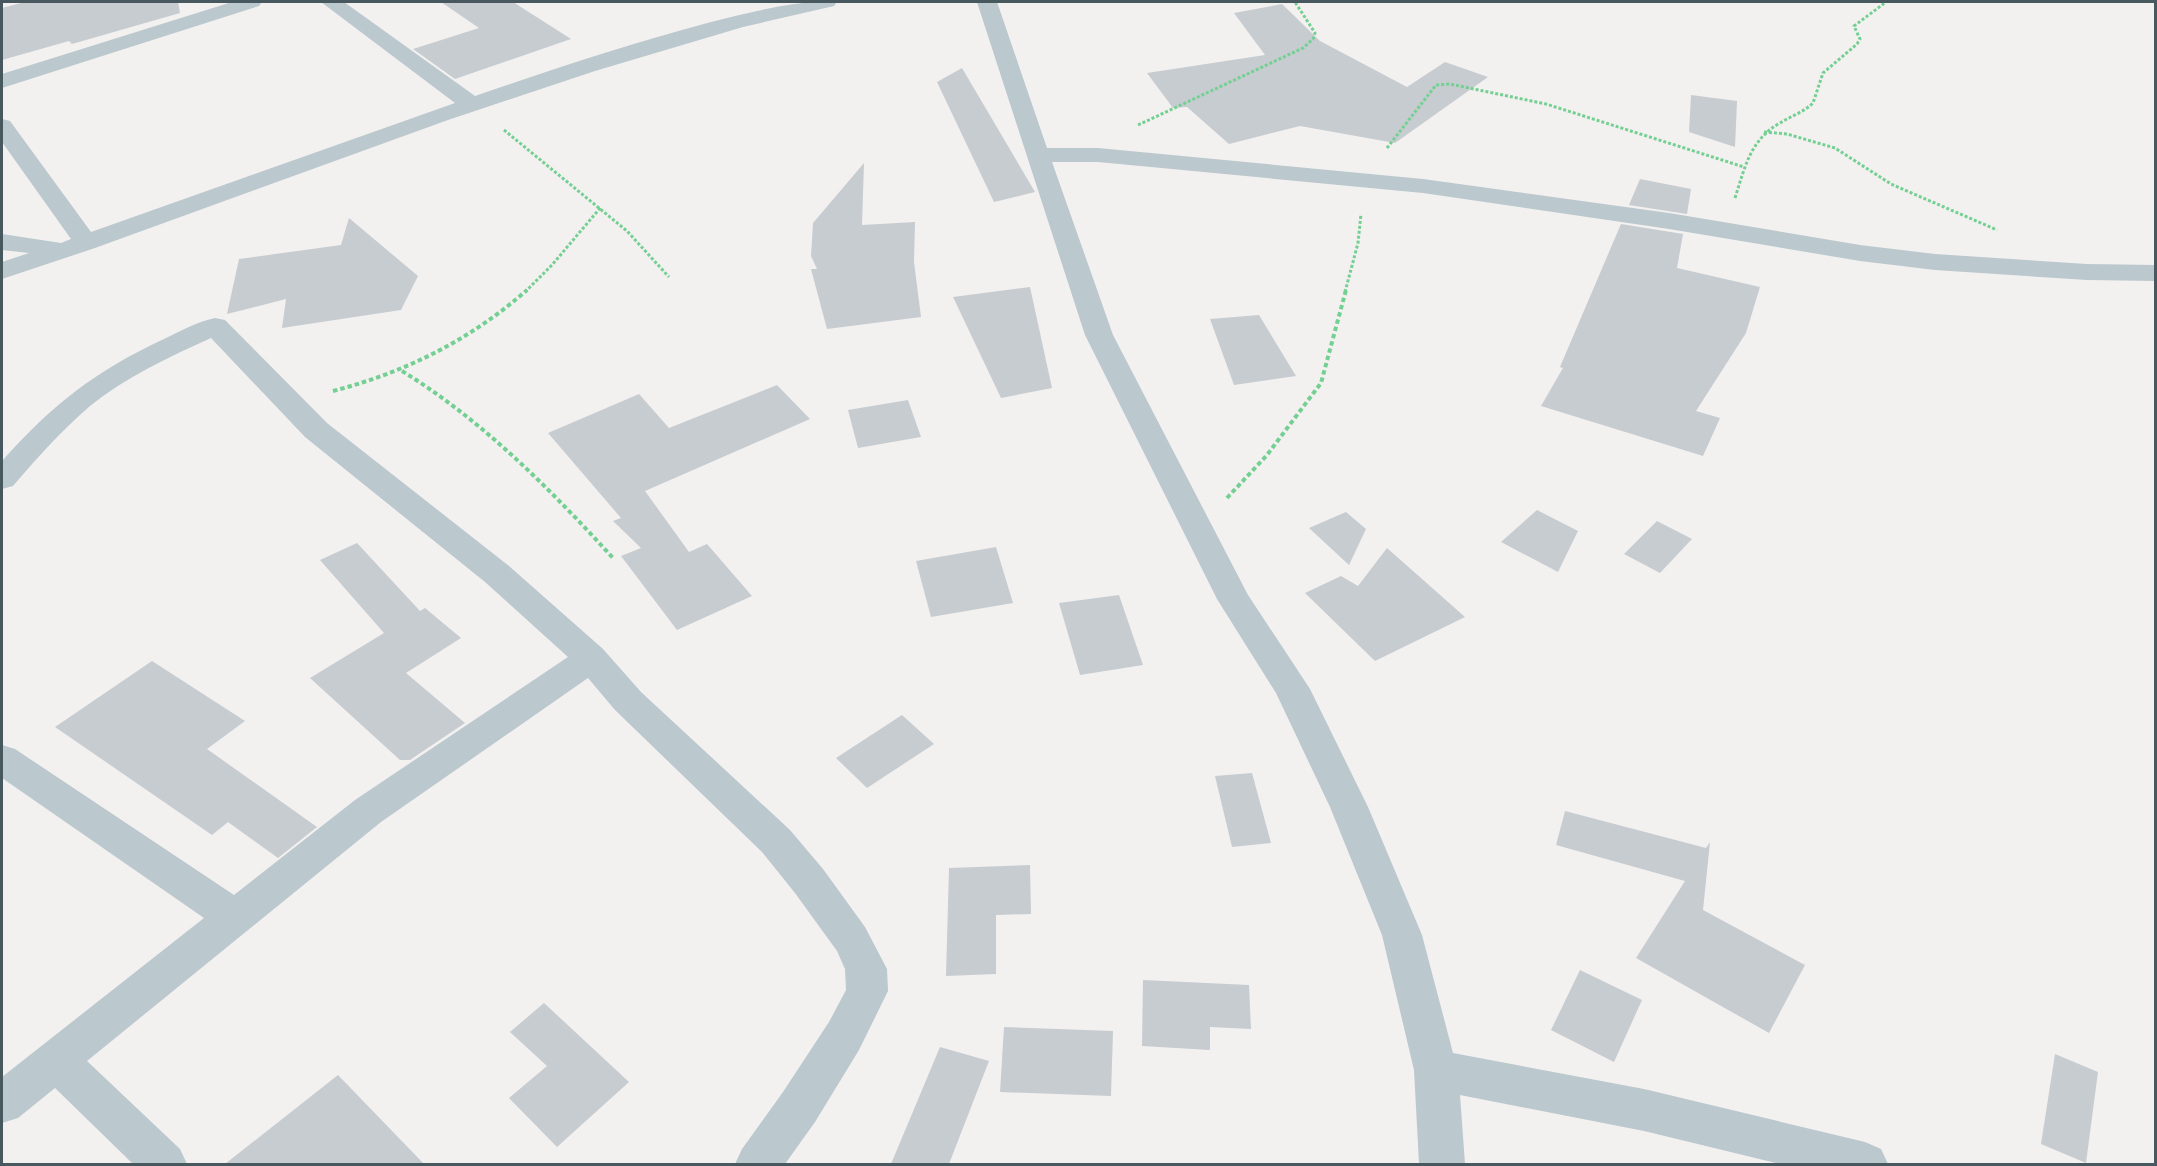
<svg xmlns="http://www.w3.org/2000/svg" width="2157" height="1166" font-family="'Nunito Sans',sans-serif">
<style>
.building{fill:#c7ccd0}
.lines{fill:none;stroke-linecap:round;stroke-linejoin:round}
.path-far1{stroke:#74d092;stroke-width:3;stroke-dasharray:3 2;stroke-linecap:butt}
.path{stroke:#74d092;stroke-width:4;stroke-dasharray:4.5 3;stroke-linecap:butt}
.minor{fill:#bbc8cd;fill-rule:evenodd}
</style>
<rect width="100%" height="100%" fill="#f3f0f0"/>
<g class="building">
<path d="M25,2H178L180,13L72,44L69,41L2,60V8Z"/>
<path d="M441,2H513L571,39L455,79L413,49L479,28Z"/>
<path d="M1282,4L1320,41L1407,87L1445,62L1488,77L1395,143L1300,126L1229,144L1187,107L1173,108L1147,73L1265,55L1234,13Z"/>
<path d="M962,68L1035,192L994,202L937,82Z"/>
<path d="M1691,95L1737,101L1735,147L1689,132Z"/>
<path d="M864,163L862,225L915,222L914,262L921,317L827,329L811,269H817L811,256L813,223Z"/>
<path d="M1640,179L1691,189L1687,214L1629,205Z"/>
<path d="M349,218L418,276L401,310L282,328L286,299L227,314L239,259L341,245Z"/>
<path d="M1621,224L1683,234L1677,268L1760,287L1746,333L1696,411L1720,418L1703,456L1541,406L1563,368L1560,367Z"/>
<path d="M1030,287L1052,388L1001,398L953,297Z"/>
<path d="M1259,315L1296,376L1234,385L1210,319Z"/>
<path d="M777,385L810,419L645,491L689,552L707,544L752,596L677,630L621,556L641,548L613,521L621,518L548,433L639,394L669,428Z"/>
<path d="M908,400L921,437L858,448L848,410Z"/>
<path d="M1537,510L1578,531L1558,572L1501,542Z"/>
<path d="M1346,512L1366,529L1349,565L1309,528Z"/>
<path d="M1657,521L1692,539L1660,573L1624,554Z"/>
<path d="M357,543L420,611L425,608L461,638L406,673L465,723L410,760H400L310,678L384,633L320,560Z"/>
<path d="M996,547L1013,603L931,617L916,561Z"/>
<path d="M1387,548L1465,617L1375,661L1305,593L1341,576L1358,586Z"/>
<path d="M1119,595L1143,665L1080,675L1059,603Z"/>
<path d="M152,661L245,721L207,749L317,827L278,858L228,822L212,835L55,727Z"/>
<path d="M902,715L934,744L867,788L836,758Z"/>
<path d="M1252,773L1271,843L1232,847L1215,776Z"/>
<path d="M1565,811L1706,848L1710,842L1703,910L1805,965L1769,1033L1636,958L1685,881L1556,845Z"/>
<path d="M1030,865L1031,914L996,915V974L946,976L949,868Z"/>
<path d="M1580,970L1642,1000L1614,1062L1551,1030Z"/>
<path d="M1143,980L1249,985L1251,1029L1210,1027V1050L1142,1046Z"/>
<path d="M544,1003L629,1082L557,1147L509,1098L547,1066L510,1032Z"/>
<path d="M1004,1027L1113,1031L1111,1096L1000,1092Z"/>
<path d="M940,1047L989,1061L949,1164H891Z"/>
<path d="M2055,1054L2098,1072L2086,1163L2041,1144Z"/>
<path d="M338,1075L424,1164H225Z"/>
</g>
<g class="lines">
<g class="path-far1">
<path d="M1138,125L1303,48L1313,39L1315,33L1295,2"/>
<path d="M504,130L627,231L669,277"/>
<path d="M1764,132L1787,134L1835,148L1891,184L1997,230"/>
<path d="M1387,148L1436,85L1450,84L1546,104L1744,167"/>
<path d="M1735,198C1745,167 1750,140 1780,123C1791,116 1804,112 1813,103L1823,73L1857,44L1860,39L1854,26L1886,2"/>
<path d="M525,292L552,265L601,207"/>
<path d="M1345,292L1358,243L1361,214"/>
</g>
<g class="path">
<path d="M402,371C482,420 550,489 613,558"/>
<path d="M333,391C406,372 470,340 527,290"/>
<path d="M1227,498L1267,455L1321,383L1346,290"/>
</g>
<g class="minor">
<path d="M232,2H262L259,6L2,88V74Z"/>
<path d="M321,2H344L475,96C553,69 632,43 711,22C752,12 795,0 837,2L834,6L743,27L595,71L448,120L95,248L2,279V262L29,253L2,250V234L61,243L71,239L2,142V119L10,121L91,232L455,103Z"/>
<path d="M977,2H997L1047,148H1098L1423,179L1669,213L1860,245L1935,254L2087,264L2156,265V281L2087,280L1935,270L1860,261L1669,229L1423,193L1098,162H1052L1113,335L1248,595L1310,689L1368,807L1422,935L1453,1053L1644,1089L1865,1142L1881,1149L1888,1164H1780L1644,1131L1460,1095L1465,1164H1419L1414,1070L1382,935L1330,807L1276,693L1217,599L1085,335Z"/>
<path d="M215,318L225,320L327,423L509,566L603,649L641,692L790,830L823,869L865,927L887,969L888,991L859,1050L815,1122L785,1164H735L742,1149L783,1092L829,1022L846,990L845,969L837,951L795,893L762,852L615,710L588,678L381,822L87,1061L180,1149L187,1164H133L55,1088L18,1118L2,1123V1077L204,918L2,778V745L15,749L234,895L355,800L568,657L485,582L305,437L211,338C169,357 126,377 90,406C62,430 37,458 13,486L2,489V461C52,405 95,371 164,339C180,331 197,322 215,318Z"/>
</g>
</g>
<rect width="2157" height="1166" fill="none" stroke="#47585e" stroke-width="6"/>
</svg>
